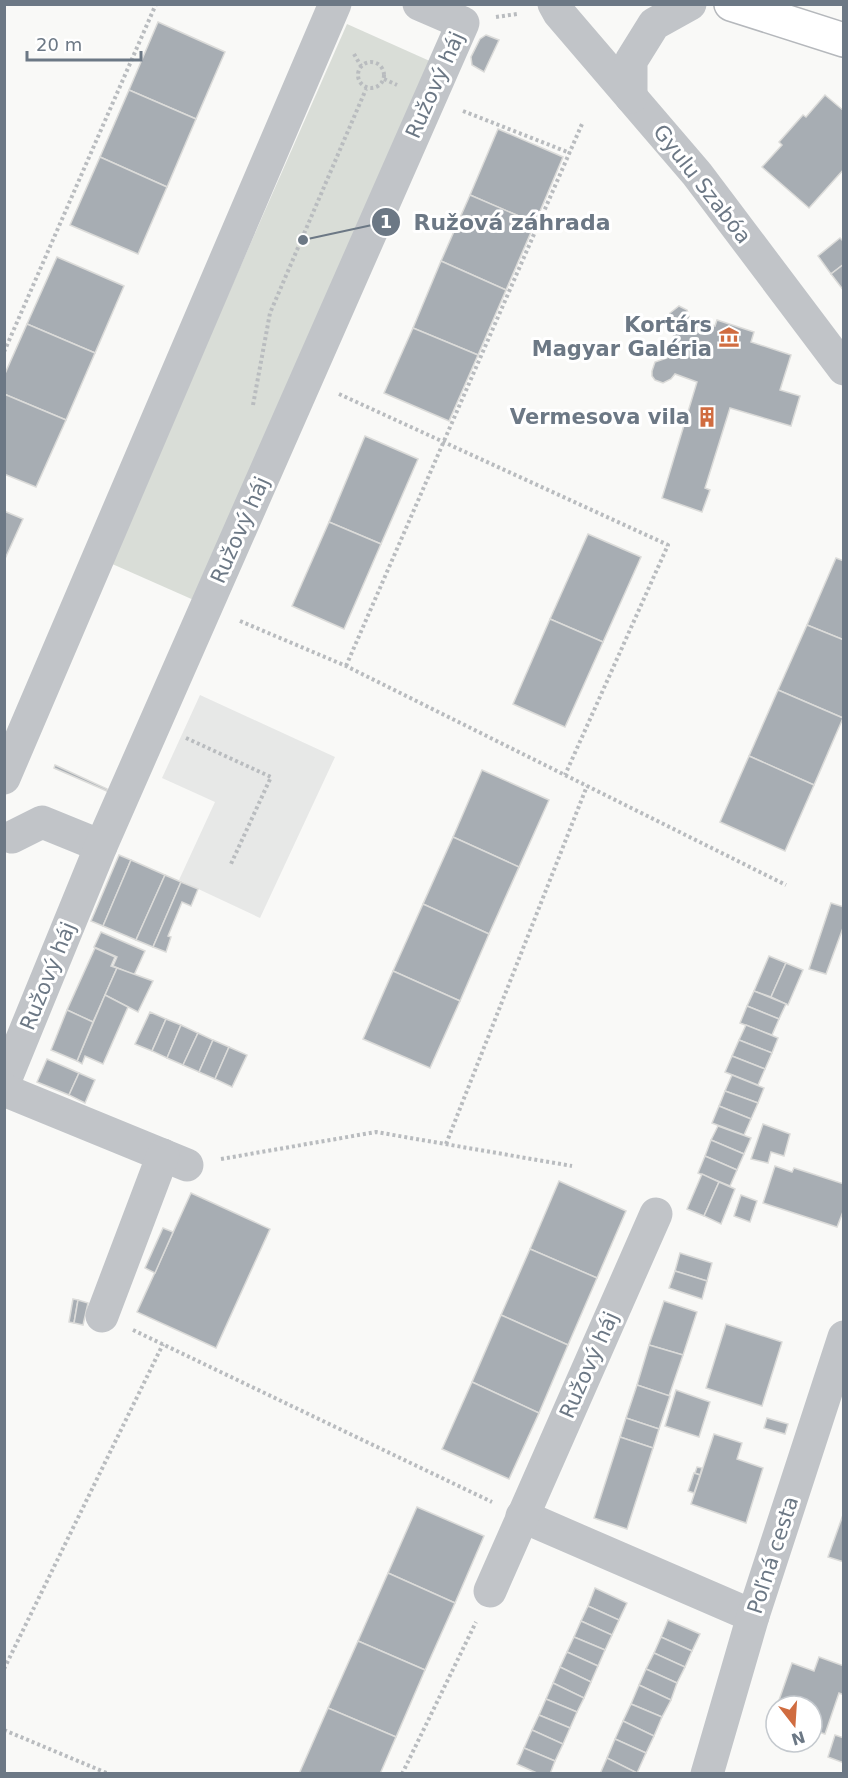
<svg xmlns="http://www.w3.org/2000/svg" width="848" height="1778" font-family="'DejaVu Sans',sans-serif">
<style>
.built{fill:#e7e8e7}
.green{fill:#d9ddd7}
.building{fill:#a7adb3;stroke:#dbdbd9;stroke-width:1.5}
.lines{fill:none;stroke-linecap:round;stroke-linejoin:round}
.major-casing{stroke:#b5b8bc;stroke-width:36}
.path{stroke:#b9bcbf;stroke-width:4;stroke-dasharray:3 3;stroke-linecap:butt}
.minor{stroke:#c1c4c8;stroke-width:33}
.major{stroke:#fff;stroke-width:33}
.labels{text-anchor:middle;stroke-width:6;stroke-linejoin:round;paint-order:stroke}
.street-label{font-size:21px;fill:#6c7885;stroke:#fff}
.poi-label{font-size:21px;font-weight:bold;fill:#6c7885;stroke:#fff;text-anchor:end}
.leader{fill:none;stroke:#6c7885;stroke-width:2}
.callout-dot{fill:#6c7885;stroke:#fff;stroke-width:2}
.mark-label{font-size:18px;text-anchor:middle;font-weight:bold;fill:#fff}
.callout-label{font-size:22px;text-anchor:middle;font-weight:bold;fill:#6c7885;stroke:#fff;stroke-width:6;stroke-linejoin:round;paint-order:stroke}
</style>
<rect width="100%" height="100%" fill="#f9f9f7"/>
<path class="built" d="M200,695L335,757L260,918L179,880L215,802L162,778Z"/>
<path class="green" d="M347,24L432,62L196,601L110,563Z"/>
<g class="building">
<path d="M158,22L225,52L196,119L129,90Z"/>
<path d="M486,35L499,40L484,72L472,65L471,57L480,39Z"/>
<path d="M129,90L196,119L167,187L100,157Z"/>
<path d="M825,95L844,111V169L809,208L762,167L782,145L779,142L803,115L806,117Z"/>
<path d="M498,129L563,157L535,223L470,195Z"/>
<path d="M100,157L167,187L138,254L70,225Z"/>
<path d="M470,195L535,223L506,290L441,261Z"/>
<path d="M840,238L844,242V264L831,274L818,256Z"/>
<path d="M57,257L124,286L95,353L27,324Z"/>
<path d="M441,261L506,290L478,355L413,328Z"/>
<path d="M844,264V291L831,274Z"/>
<path d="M679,306L687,310L690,319L715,326L717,320L754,332L751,342L791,355L780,390L800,396L791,426L730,408L705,488L710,490L702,512L662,498L697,382L675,374L671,379L663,383L655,380L652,376V371L655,362L667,358L677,325L670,319V313Z"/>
<path d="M27,324L95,353L66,420L4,394V376Z"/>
<path d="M413,328L478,355L449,421L384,393Z"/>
<path d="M4,394L66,420L36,487L4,474Z"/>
<path d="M365,436L418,459L381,544L329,522Z"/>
<path d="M4,511L23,519L4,561Z"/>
<path d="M329,522L381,544L344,629L292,606Z"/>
<path d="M588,534L641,557L603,642L550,619Z"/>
<path d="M836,558L844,561V640L807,625Z"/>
<path d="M550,619L603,642L565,727L513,704Z"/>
<path d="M807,625L844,640L843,718L778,690Z"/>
<path d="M778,690L843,718L814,785L749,756Z"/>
<path d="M749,756L814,785L785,851L720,822Z"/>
<path d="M55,765L107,789V791L54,768Z"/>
<path d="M482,770L549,800L519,867L453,837Z"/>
<path d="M453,837L519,867L489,934L423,904Z"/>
<path d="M119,855L131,860L103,926L91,921Z"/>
<path d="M131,860L165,875L136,940L103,926Z"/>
<path d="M165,875L181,882L153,947L136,940Z"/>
<path d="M181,882L198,889L191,906L182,902L168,936L171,937L166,952L153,947Z"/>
<path d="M831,903L844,907V925L826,974L809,969Z"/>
<path d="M423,904L489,934L460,1001L393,971Z"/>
<path d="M101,932L145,951L134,975L113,966L117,957L94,947Z"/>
<path d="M95,948L115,957L111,966L117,968L93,1022L67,1010Z"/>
<path d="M769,956L786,963L771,997L754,991Z"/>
<path d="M786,963L803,970L788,1005L771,997Z"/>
<path d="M117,968L153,981L138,1012L105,995Z"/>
<path d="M393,971L460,1001L430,1068L363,1039Z"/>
<path d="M754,991L786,1004L779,1019L747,1006Z"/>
<path d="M105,995L128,1007L103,1064L85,1056L82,1064L77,1061Z"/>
<path d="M747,1006L779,1019L772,1035L740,1023Z"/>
<path d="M67,1010L93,1022L77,1061L51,1050Z"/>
<path d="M150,1012L166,1019L152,1051L135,1044Z"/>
<path d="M166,1019L181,1025L167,1058L152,1051Z"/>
<path d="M181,1025L198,1033L183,1065L167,1058Z"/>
<path d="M746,1025L778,1038L772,1053L739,1040Z"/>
<path d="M198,1033L213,1040L199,1072L183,1065Z"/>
<path d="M213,1040L229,1047L215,1079L199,1072Z"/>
<path d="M739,1040L772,1053L765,1069L732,1056Z"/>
<path d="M229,1047L247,1055L232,1087L215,1079Z"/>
<path d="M732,1056L765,1069L758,1085L725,1072Z"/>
<path d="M47,1059L79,1073L69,1095L37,1082Z"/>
<path d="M79,1073L95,1080L85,1103L69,1095Z"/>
<path d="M732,1075L764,1088L758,1103L725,1091Z"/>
<path d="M725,1091L758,1103L751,1119L719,1106Z"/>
<path d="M719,1106L751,1119L744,1135L712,1123Z"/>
<path d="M763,1124L790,1134L784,1156L771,1152L768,1163L751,1159Z"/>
<path d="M718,1126L751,1138L744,1154L711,1140Z"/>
<path d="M711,1140L744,1154L737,1170L705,1156Z"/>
<path d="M705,1156L737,1170L730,1186L698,1173Z"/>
<path d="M775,1166L792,1172L794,1168L844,1184V1209L837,1227L763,1203Z"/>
<path d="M702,1174L719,1182L704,1216L687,1209Z"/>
<path d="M559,1181L626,1211L597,1278L530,1249Z"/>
<path d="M719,1182L735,1189L721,1224L704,1216Z"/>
<path d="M191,1193L270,1229L216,1348L137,1312Z"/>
<path d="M741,1195L757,1201L750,1222L734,1216Z"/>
<path d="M163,1228L173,1232L155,1273L145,1268Z"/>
<path d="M530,1249L597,1278L568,1345L501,1315Z"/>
<path d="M680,1253L712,1263L707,1281L675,1271Z"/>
<path d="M675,1271L707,1281L702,1299L669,1288Z"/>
<path d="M73,1299L78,1300L74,1323L69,1322Z"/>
<path d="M78,1300L88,1303L83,1325L74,1323Z"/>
<path d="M664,1301L697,1312L683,1355L649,1345Z"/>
<path d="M501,1315L568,1345L539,1413L472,1382Z"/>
<path d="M726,1324L782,1342L762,1406L706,1388Z"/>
<path d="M649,1345L683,1355L669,1396L637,1385Z"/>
<path d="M472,1382L539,1413L509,1479L442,1449Z"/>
<path d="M637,1385L670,1396L659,1429L626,1418Z"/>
<path d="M676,1390L710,1402L699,1437L665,1426Z"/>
<path d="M626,1418L659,1429L653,1448L620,1437Z"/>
<path d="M767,1418L788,1424L785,1434L764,1428Z"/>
<path d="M714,1434L742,1443L737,1459L763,1468L746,1523L691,1504Z"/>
<path d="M620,1437L653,1448L627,1529L594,1518Z"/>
<path d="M697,1467L702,1468L700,1475L695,1473Z"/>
<path d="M694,1473L700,1475L694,1493L688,1491Z"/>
<path d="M417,1507L484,1536L455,1603L388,1573Z"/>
<path d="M844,1512V1562L828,1557Z"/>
<path d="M388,1573L455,1603L425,1670L358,1641Z"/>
<path d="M595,1588L627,1603L619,1620L588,1606Z"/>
<path d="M588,1606L619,1620L612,1635L581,1621Z"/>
<path d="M668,1620L700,1634L692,1651L661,1637Z"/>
<path d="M581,1621L612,1635L605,1650L574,1637Z"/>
<path d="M574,1637L605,1650L598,1666L567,1652Z"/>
<path d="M661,1637L692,1651L685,1667L654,1653Z"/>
<path d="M358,1641L425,1670L396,1737L328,1708Z"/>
<path d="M567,1652L598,1666L591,1682L560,1667Z"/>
<path d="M654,1653L685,1667L677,1683L646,1669Z"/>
<path d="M819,1657L844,1666V1695L839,1693L825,1734L812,1730V1706H777L792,1663L814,1671Z"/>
<path d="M560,1667L591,1682L584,1698L553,1683Z"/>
<path d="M646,1669L677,1683L671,1700L639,1685Z"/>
<path d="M553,1683L584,1698L577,1712L546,1699Z"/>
<path d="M639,1685L671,1700L662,1717L631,1704Z"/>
<path d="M546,1699L577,1712L570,1728L539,1715Z"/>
<path d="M631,1704L662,1717L654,1736L623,1721Z"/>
<path d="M328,1708L396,1737L380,1774H299Z"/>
<path d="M539,1715L570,1728L563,1744L532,1730Z"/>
<path d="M623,1721L654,1736L646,1753L615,1739Z"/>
<path d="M532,1730L563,1744L555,1761L524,1748Z"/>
<path d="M835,1735L844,1738V1763L828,1757Z"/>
<path d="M615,1739L646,1753L637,1773L607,1758Z"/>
<path d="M524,1748L555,1761L550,1774H539L517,1764Z"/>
<path d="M607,1758L637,1773V1774H600Z"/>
</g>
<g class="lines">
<g class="major-casing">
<path id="major" d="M731,4L844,40"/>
</g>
<g class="path">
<path d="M496,17L517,14"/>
<path d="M354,54L361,66"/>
<circle cx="371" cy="75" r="13"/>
<path d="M384,79L397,85"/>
<path d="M463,111L570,153"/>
<path d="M4,352L156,4"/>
<path d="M339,394L668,545L565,775"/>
<path d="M253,405L270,313L366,89"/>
<path d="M240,621L346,666L786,885"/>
<path d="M346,666L582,124"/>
<path d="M186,738L271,777L230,866"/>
<path d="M446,1144L587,786"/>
<path d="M221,1159L376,1132L572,1166"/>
<path d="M133,1330L492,1502"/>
<path d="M4,1669L163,1344"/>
<path d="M4,1730L109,1774"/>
<path d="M402,1774L476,1622"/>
</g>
<g class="minor">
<path d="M554,4L559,13L697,174L844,369"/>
<path d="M631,97V61L654,24L690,4"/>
<path d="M4,778L335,4"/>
<path d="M12,837L42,822L101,846"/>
<path d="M4,1083L101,846L463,23L419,4"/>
<path d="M4,1090L187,1165"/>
<path d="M102,1316L163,1155"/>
<path d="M522,1516L753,1616"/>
<path d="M490,1591L656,1214"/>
<path d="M707,1774L753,1616L844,1337"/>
</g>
<use href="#major" class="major"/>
</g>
<defs>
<g id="museum-bare" transform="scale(1.62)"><path d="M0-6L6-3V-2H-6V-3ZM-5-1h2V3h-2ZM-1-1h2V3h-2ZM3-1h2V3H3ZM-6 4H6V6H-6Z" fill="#d06c40" stroke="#fff" stroke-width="2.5" paint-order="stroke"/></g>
<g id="building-bare" transform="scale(1.62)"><path d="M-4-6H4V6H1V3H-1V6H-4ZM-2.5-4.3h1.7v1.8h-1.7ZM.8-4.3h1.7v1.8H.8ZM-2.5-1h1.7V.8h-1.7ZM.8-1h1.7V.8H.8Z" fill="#d06c40" stroke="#fff" stroke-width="2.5" paint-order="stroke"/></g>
</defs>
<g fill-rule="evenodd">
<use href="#museum-bare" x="729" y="337"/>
<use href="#building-bare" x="707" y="417"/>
</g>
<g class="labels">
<g class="street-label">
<text transform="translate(435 85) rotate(-66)" y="7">Ružový háj</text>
<text transform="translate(702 184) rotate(52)" y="7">Gyulu Szabóa</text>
<text transform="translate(240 530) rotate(-66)" y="7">Ružový háj</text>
<text transform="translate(48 976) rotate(-68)" y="7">Ružový háj</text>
<text transform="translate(589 1365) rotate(-66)" y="7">Ružový háj</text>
<text transform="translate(773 1555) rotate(-72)" y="7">Poľná cesta</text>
</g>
<g class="poi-label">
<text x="712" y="332">Kortárs<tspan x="712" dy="24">Magyar Galéria</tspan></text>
<text x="690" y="424">Vermesova vila</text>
</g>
</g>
<path class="leader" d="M303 240L386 222"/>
<g class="callout-dot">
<circle cx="303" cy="240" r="6"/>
<circle cx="386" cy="222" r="15"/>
</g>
<g class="mark-label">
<text x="386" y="228">1</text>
</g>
<g class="callout-label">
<text x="512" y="230">Ružová záhrada</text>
</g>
<rect width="848" height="1778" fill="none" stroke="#6c7885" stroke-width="12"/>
<g transform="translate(794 1724) rotate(163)"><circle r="28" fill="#ffffff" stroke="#c4c9ce" stroke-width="1.5"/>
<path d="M0-4.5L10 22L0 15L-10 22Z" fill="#d06c40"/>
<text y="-9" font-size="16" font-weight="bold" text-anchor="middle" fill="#6c7885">N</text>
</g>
<path d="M27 51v9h114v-9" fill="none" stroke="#6c7885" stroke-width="3"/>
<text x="36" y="51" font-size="18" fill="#6c7885" stroke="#ffffff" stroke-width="4.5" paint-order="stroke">20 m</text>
</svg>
